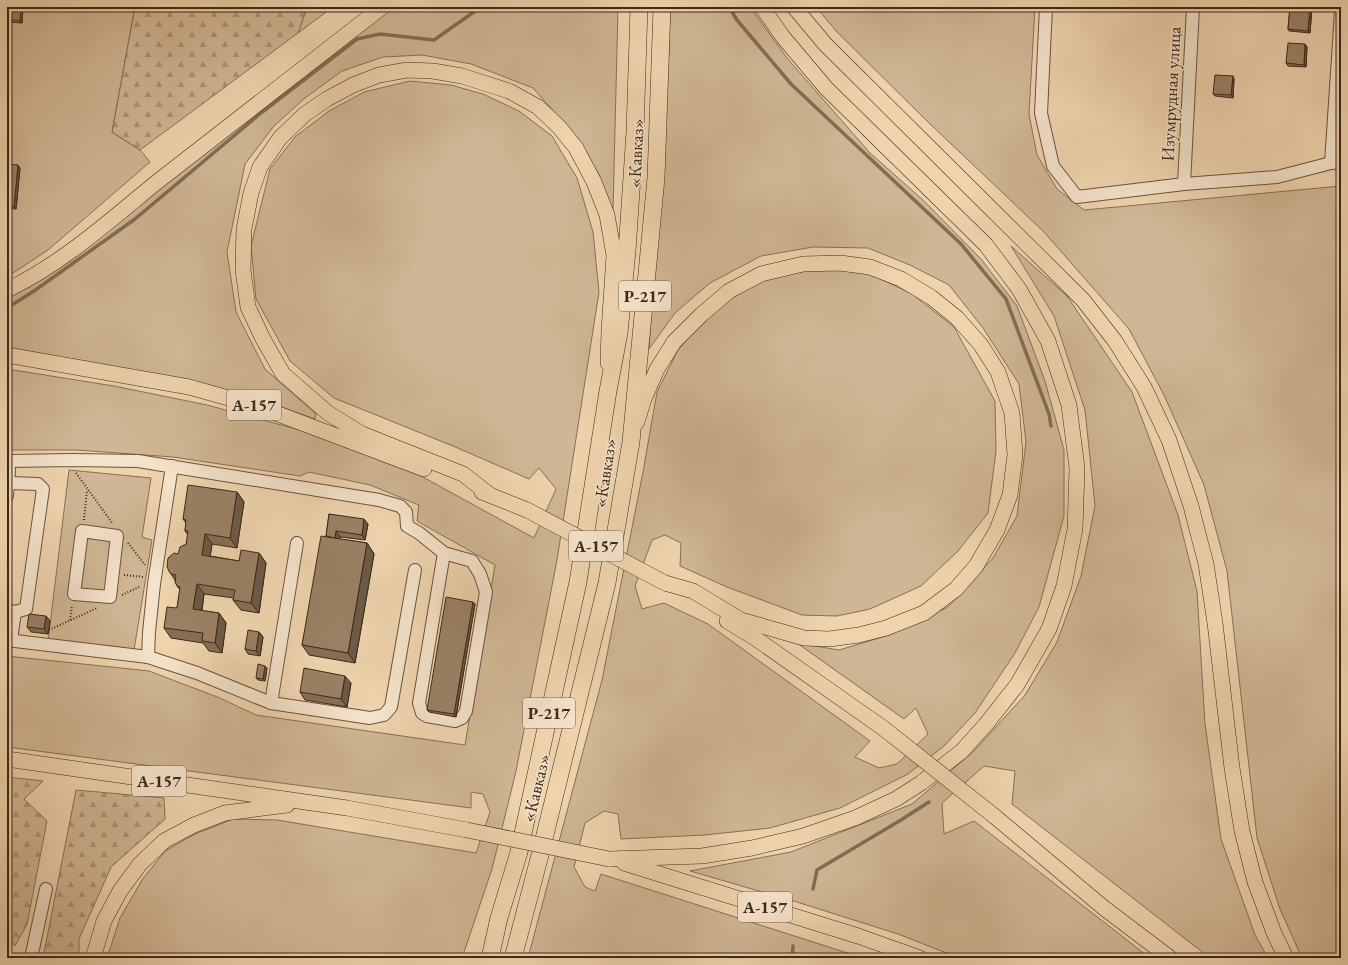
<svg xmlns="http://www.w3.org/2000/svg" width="1348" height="965" font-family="'EB Garamond',serif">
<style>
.green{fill:#d0b694;stroke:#886f56}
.forest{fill:url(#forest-firs);stroke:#886f56}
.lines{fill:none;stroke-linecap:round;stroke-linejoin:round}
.stream{stroke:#846c52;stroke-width:3.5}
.minor-casing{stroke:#6b533c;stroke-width:14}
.major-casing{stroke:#3f2817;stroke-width:16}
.highway-casing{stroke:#3f2817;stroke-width:18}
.path{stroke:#3f2817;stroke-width:2;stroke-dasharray:1 2;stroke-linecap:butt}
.minor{stroke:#f4e2ca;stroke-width:12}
.major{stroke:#eed3ad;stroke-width:15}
.highway{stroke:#eed3ad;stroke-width:17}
.major-bridge-casing{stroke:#3f2817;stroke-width:16;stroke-linecap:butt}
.major-bridge{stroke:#eed3ad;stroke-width:15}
.wall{fill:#846f57;stroke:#3f2817}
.shaded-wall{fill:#6c5a47;stroke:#3f2817}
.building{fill:#9a8165;stroke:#3f2817}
.labels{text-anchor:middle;stroke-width:3;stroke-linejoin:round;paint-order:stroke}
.shield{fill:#f4e2ca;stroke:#75604d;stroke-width:1}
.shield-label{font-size:17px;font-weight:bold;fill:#3f2817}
.street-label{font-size:18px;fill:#3f2817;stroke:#f4e2ca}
</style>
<defs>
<pattern id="forest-firs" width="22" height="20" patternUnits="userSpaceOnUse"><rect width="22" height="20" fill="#d0b694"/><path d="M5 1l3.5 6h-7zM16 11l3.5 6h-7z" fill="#aa9478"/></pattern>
</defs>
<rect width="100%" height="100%" fill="#eed3ad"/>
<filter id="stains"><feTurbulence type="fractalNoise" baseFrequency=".005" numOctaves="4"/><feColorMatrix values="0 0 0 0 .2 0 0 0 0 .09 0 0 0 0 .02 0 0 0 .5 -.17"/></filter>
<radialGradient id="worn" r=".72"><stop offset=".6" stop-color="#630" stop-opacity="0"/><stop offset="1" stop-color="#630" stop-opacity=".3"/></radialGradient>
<g class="green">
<path d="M7,7H135L112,132L140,150L150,162L48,250L7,277Z"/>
<path d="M307,7H333L298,33Z"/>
<path d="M389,7H618L613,212L599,175L572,132L533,88L471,64L422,55L383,57L342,71L305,98L274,126L245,164L227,252L236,312L265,369L316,414L315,419L244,394L7,347V297Z"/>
<path d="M670,7H750L787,58L870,153L923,200L981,259L1017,306L1045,381L1064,450V516L1039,607L1015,653L975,713L944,746L908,774L840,808L770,828L705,835L621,839L618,814L604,811L585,823L574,867L585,887L595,891L601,874L863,958H528L602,680L643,472L657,392L678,350L716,305L759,281L810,268L864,271L912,294L954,327L995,401L996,451L988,513L958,551L921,586L870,609L837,616L802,615L727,587L680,566L681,543L665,535L652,540L635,586L642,609L664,603L708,624L870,741L855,757L879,768L897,764L928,734L916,708L904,719L797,643L839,650L889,635L948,607L993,558L1017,516L1026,442L1019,384L983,328L949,285L910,265L868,248L813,247L761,256L710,283L675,313L649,349L669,51Z"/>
<path d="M816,7H1035L1029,114L1037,155L1057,189L1084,210L1341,186V958H1302L1280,909L1257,838L1227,571L1204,485L1164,395L1129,329L1044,232L928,122L837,32Z"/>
<path d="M410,81L451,85L483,94L519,111L552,136L577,178L593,232L599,292L557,560L516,771L492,869L462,958H107L120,918L142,880L165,851L195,834L233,819L277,820L476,853L490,812L483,794L471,792V808L7,747V656L149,671L220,698L256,715L465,745L495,565L417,521L419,505L370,485L309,472L300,476L173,457L76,450H7V369L114,386L207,405L300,430L421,476L534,538L556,489L539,468L529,479L453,446L334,398L290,361L256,299L251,246L270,169L295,137L329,111L364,92Z"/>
<path d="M1011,246L1067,296L1132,392L1178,515L1197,591L1205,724L1221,839L1255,935L1268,958H1210L1012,804L1015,771L984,766L942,803L944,834L974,821L1150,958H959L898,934L800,903L690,871L791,852L912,804L974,751L1025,695L1057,642L1081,576L1095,506L1085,410L1054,316Z"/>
<path d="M69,470L151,478L142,537L152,540L134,650L48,641Z"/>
</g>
<g class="forest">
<path d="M135,7H206V11L213,7H307L298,33L140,150L112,132Z"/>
<path d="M7,777L43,781L24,799L47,821L27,924L15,946L7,936Z"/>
<path d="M76,790L164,798L165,819L111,867L79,939V958H43Z"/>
</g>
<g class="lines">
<g class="stream">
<path d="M729,7L737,20L791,84L961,244L1006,299L1049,414L1051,426"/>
<path d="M7,308L34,291L135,219L261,113L357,39L380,34L434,40L481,7"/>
<path d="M813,889L817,870L901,820L929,802"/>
<path d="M792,958L793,946"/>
</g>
<g class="minor-casing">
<g id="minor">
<path d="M1046,7L1041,113L1053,166L1077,197L1184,184L1277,177L1331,163L1341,162"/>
<path d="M1331,163L1341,12"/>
<path d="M1184,184L1193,7"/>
<path d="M7,461L74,460L138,461L379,500L400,506L406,512L407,526L419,533L444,553L472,561L480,574L486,592L466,711L462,718L455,721L427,716L422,713L419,703L444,553"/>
<path d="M7,496L9,470L8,461"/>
<path d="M82,531L117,536L110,597L74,594Z"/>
<path d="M7,610L15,612L26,609L43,489L38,484L9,483"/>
<path d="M7,640L148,657L197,673L271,703L370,718L384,715L391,707L415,570"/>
<path d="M11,640L15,612"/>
<path d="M148,657L149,632L154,584L172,466"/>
<path d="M271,703L297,543"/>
<path d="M31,958L46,889"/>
</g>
</g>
<g class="major-casing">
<g id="major">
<path d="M794,7L825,44L1083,300L1115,341L1144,387L1169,440L1191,506L1206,564L1215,623L1232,768L1242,831L1255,882L1274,933L1286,958"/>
<path d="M7,290C63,263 109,221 157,182C232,123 307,65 382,7"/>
<path d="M7,355L189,387L257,406L424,469"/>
<path d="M637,422L644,399L657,369L674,342L701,315L729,291L761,274L803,264L840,263L870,267L901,279L931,297L957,318L981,345L998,372L1012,413L1015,455L1010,495L997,530L976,566L956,589L924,613L886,628L859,635L829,639L804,638L741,620L693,591L665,583"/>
<path d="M482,492L527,510"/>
<path d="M490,495L463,474L362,434L328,413L283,374L263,339L248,307L243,270L244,229L251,193L260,167L280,138L305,114L327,99L353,85L379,75L407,70L433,71L462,76L509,91L538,107L559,127L576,148L594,182L607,215L614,255L609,331L608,363"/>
<path d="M727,621L755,638L883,728"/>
<path d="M7,759L347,808L467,830"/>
<path d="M993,815L1104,908L1170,958"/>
<path d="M609,859L702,856L752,848L803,836L855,818L896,799L921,783L962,751L987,723L1017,685L1049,629L1064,586L1075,529L1077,468L1069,405L1048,341L1019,289L986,245L826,88L783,37L762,7"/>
<path d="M624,863L858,936L920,958"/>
<path d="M93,958L104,921L120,891L140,864L164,841L194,825L225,813L287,805"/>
</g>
</g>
<g class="highway-casing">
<g id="highway">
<path d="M490,958L499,918L519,852L578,582L608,391L619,333L627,251L635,132L639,7"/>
<path d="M513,958L540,855L607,583L631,442L656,178L662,7"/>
</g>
</g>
<g class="path">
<path d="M76,473L113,524"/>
<path d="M84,520L87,490"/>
<path d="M128,543L145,565"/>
<path d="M124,575L144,577"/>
<path d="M122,595L141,586"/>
<path d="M70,620L72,605"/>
<path d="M48,633L49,630L97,608"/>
</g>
<use href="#minor" class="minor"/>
<use href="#major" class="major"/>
<use href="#highway" class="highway"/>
<g class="major-bridge-casing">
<g id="major-bridge">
<path d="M527,510L665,583"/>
<path d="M883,728L993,815"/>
<path d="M467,830L609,859"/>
</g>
</g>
<use href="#major-bridge" class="major-bridge"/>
</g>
<g class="wall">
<path d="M23,7L22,23L9,22L7,19Z"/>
<path d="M99,7H132L131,11Z"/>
<path d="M1290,7H1312L1310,33L1289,31L1288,29Z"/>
<path d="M1307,47L1306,67L1288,66L1286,63Z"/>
<path d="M1234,79L1233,98L1215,96L1213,94Z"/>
<path d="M7,164L20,168L16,209L7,208Z"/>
<path d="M237,492L244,502L237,548L212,544L210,556L239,561L259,553L266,563L259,613L241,610L233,600L234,598L204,594L202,611L219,613L226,623L222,653L209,651L203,643L171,638L164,628L177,608L180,590L177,586L175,580L169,571L178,554L186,545L188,535L185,531L186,523L183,519Z"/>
<path d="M329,514L368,524L365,540L340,537L339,539L367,543L374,554L355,663L309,655L302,645L326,536Z"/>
<path d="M475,604L456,717L429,712L427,710Z"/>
<path d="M46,616L50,621L48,634L31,632L27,627Z"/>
<path d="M259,632L263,637L260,656L248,654L245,649Z"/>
<path d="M267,668L265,681L258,680L256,678Z"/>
<path d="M351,683L347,707L305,700L300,692Z"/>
</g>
<g class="shaded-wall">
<path d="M21,7H23L22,23L20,21Z"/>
<path d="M130,7H132L131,11L129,9Z"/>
<path d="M1310,7H1312L1310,33L1308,31Z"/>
<path d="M1305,44L1307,47L1306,67L1304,65Z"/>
<path d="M1233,76L1234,79L1233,98L1231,95Z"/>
<path d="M18,165L20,168L16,209L14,207Z"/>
<path d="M237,492L244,502L237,548L230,538Z"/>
<path d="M364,519L368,524L365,540L362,535Z"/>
<path d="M336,531L340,537L339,543L335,538Z"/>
<path d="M205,534L212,544L209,565L202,555Z"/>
<path d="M367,543L374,554L355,663L348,653Z"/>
<path d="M259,553L266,563L259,613L251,603Z"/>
<path d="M197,584L204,594L200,620L193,609Z"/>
<path d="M473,602L475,604L456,717L454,714Z"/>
<path d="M219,613L226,623L222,653L215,643Z"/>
<path d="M46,616L50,621L48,634L44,629Z"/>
<path d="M259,632L263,637L260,656L256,651Z"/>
<path d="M265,666L267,668L265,681L263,679Z"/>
<path d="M345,676L351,683L347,707L341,699Z"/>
</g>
<g class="building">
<path d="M9,7H21L20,21L7,19Z"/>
<path d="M117,7H130L129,9Z"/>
<path d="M1290,7H1310L1308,31L1288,29Z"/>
<path d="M1288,43L1305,44L1304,65L1286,63Z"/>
<path d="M1215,75L1233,76L1231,95L1213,94Z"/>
<path d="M7,164L18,165L14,207L7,206Z"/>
<path d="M188,485L237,492L230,538L205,534L202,555L239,561L241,550L259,553L251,603L233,600L235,590L197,584L193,609L219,613L215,643L202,641L203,633L164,628L167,607L177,608L180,587L177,586L175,582L176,575L171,574L169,571L167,567L168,558L174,553L178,554L180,547L184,545H186L188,531H185L186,520L183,519Z"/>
<path d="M329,514L364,519L362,535L336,531L335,538L326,536Z"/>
<path d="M321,536L367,543L348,653L302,645Z"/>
<path d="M446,597L473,602L454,714L427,710Z"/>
<path d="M29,614L46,616L44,629L27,627Z"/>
<path d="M248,630L259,632L256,651L245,649Z"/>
<path d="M258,664L265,666L263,679L256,678Z"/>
<path d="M304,668L345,676L341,699L300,692Z"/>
</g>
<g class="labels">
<g class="shield">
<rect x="619" y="281" width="52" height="30" rx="3"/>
<rect x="227" y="390" width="54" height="30" rx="3"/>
<rect x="569" y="531" width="54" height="30" rx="3"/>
<rect x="523" y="698" width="52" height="30" rx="3"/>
<rect x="132" y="766" width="54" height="30" rx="3"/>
<rect x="738" y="892" width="54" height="30" rx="3"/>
</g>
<g class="shield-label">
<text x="645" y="302">Р-217</text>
<text x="254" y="411">А-157</text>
<text x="596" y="552">А-157</text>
<text x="549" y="719">Р-217</text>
<text x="159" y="787">А-157</text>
<text x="765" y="913">А-157</text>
</g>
<g class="street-label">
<text transform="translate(1171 94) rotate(-87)" y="6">Изумрудная улица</text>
<text transform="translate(636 153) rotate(-87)" y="6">«Кавказ»</text>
<text transform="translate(605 473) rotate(-81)" y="6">«Кавказ»</text>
<text transform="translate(536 788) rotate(-76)" y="6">«Кавказ»</text>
</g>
</g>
<rect width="1348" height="965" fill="none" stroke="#eed3ad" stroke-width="24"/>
<rect x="8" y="8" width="1332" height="949" fill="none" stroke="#3f2817" stroke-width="2"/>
<rect x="12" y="12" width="1324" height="941" fill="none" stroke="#3f2817"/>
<rect width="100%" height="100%" filter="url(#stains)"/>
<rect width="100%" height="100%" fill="url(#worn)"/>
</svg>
